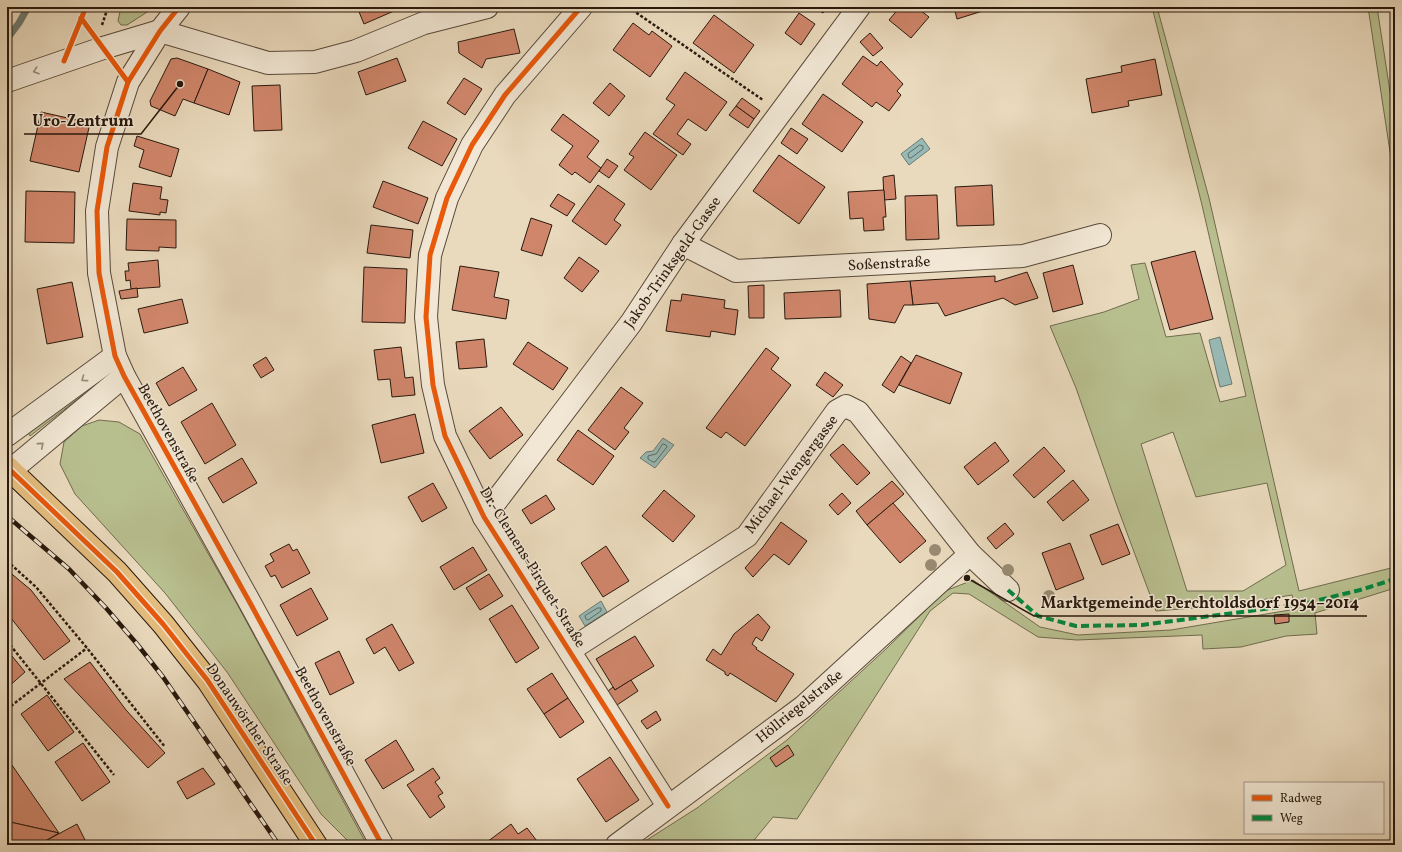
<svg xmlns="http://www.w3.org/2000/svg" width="1402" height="852" font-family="Vollkorn,serif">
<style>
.green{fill:#b8bf8f;stroke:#706c4e;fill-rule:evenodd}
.water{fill:#98bab6;stroke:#6c7a73}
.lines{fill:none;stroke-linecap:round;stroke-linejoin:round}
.shore{stroke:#606a62;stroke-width:1}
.stream{stroke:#6c7a73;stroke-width:7}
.building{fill:#d0866b;stroke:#29190e}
.minor-casing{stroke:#59493a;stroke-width:24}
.major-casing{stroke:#29190e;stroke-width:24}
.path{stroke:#29190e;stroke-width:2.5;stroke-dasharray:3 2;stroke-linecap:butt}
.minor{stroke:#f1e7d4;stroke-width:22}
.major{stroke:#e5bd7e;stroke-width:22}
.rail-casing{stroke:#29190e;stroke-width:4.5}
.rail{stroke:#f1e7d4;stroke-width:3;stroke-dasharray:9;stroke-linecap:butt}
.quiet{stroke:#00873e;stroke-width:4;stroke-dasharray:8 4;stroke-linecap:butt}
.cycleway-casing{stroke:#f1e7d4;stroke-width:8}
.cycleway{stroke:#e8590c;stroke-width:5}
.tree{fill:#988b72}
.oneway{stroke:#978a7b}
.labels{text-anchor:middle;stroke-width:3;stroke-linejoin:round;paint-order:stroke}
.street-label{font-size:15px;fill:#29190e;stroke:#f1e7d4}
.leader{fill:none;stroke:#29190e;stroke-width:1.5}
.callout-dot{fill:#29190e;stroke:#f1e7d4;stroke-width:1.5}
.callout-label{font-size:16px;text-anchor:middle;font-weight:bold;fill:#29190e;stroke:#f1e7d4;stroke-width:3;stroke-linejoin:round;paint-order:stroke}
</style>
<rect width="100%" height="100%" fill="#eadabd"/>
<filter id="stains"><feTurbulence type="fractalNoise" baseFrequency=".005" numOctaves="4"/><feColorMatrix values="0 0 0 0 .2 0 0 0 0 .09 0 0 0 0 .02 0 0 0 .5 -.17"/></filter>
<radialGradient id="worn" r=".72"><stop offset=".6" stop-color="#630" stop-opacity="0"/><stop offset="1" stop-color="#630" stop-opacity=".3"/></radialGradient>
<g class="green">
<path d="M121,7H155L127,25H121L118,21Z"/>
<path d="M1152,7H1157L1209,198L1299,591L1395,567V588L1315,613L1317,634L1286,636L1241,647L1203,649L1202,635L1077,640L1038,637L969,594L953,593L930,611L797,819L773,817L750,845H639L697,808L787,740L887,648L945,591L973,580L1040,627L1078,635L1171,630L1296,609L1292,595L1231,605L1156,611L1117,506L1076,388L1050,326L1104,312L1139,299L1131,265L1145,263L1166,337L1200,333L1220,402L1246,396L1202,205ZM1173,432L1196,497L1267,483L1286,565L1243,591H1187L1141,444Z"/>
<path d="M1368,7H1377L1395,124V178H1394Z"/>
<path d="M81,392L83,395L30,436L28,433Z"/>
<path d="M99,420L119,422L140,434L237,604L367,845H350L347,840L321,814L227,672L165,593L75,494L60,464L64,442L82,426Z"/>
</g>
<g class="water">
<path d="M922,138L930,149L909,165L901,154Z"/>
<path d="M1220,337L1232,384L1220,387L1209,340Z"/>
<path d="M663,438L674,445L655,468L640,458L646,452L653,451Z"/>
<path d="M601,601L607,612L585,626L579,616Z"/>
</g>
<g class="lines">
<g class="shore">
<path d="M920,145L923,146V149L911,158H909L908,154Z"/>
<path d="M663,444L666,445L667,447L655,462H653L648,459V456L656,454Z"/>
<path d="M598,608H601V611L588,620L586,619L585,616Z"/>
</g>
<path class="stream" d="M7,39L19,23L28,7"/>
</g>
<g class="building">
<path d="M357,7H392L394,11L364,24Z"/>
<path d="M813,7H827L823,13Z"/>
<path d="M900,7H916L929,17L911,38L889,20Z"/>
<path d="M954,7H988L989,9L957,19Z"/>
<path d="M799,13L815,24L801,45L785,33Z"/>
<path d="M714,15L754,45L734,73L693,43Z"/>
<path d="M633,23L649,35L652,31L672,46L650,77L613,50Z"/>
<path d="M514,29L520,53L486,59L482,68L459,53L458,42Z"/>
<path d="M870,33L883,48L873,56L860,42Z"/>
<path d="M863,56L877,66L881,61L903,84L897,91L901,95L889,111L876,102L872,107L842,84Z"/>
<path d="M177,58L208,69L194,103L183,99L175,116L151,106L150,101L171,59Z"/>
<path d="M397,58L406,81L366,95L358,72Z"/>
<path d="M1155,59L1162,95L1128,101L1129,106L1092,113L1086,79L1122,72L1121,66Z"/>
<path d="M208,69L240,82L229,115L194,103Z"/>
<path d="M685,72L727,102L706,131L688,119L677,134L691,144L683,155L653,134L675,105L666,99Z"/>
<path d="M464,78L482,89L465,115L447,103Z"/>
<path d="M610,83L625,96L609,116L593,103Z"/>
<path d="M280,85L282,130L254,131L252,86Z"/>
<path d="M823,94L863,122L842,152L802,124Z"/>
<path d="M742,98L760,111L754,119L736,106Z"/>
<path d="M736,106L754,119L748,128L729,115Z"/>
<path d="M41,112L90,123L79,172L30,161Z"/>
<path d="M563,114L599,141L587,157L601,168L590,183L575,172L572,175L559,165L573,146L551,130Z"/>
<path d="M423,121L457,139L442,166L408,148Z"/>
<path d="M791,128L808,139L797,154L781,143Z"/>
<path d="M645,132L677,155L651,190L624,170L634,157L629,154Z"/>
<path d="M137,136L179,149L171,177L139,167L144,150L134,146Z"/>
<path d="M779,155L825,187L799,224L753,191Z"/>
<path d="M607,159L618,166L609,178L599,171Z"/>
<path d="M894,175L896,199L884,200L883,177Z"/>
<path d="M383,181L428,198L418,224L373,207Z"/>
<path d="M133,183L162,187L160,199L168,200L166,213L160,212V215L129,211Z"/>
<path d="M598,185L625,204L614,220L621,225L606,245L572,221Z"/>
<path d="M992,185L994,225L957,226L955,187Z"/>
<path d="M884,190L886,217H883L884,230L864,231L863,218L850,219L848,192Z"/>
<path d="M26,191L75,192L74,243L25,242Z"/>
<path d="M558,194L575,204L567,216L550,206Z"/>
<path d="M937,195L939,239L906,240L905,196Z"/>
<path d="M531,218L552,225L542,256L521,250Z"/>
<path d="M127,219L176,220V248L159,247V251L126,250Z"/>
<path d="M371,225L413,230L410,258L367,253Z"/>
<path d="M1195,251L1213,319L1170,330L1151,262Z"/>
<path d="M579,257L599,271L582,292L564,278Z"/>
<path d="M158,260L160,287L131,289L130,280L126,281L125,271H129L128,263Z"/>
<path d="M1073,265L1083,304L1053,312L1043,273Z"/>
<path d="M460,266L499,272L494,297L509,300L506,319L452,310Z"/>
<path d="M364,267L407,269L405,323L362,322Z"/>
<path d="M1027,272L1038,298L1015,305L1003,298L945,316L938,303L913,305L910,281L995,276V282Z"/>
<path d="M910,281L913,305H904L895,323L869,319L867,284Z"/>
<path d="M72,282L83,337L47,344L37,289Z"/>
<path d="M764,285V318H749L748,286Z"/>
<path d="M137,288L138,297L121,299L119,291Z"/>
<path d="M840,290L841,317L785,319L784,293Z"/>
<path d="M682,294L725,300L724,308L738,310L735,335L711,331L710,337L666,331L671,300L681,301Z"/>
<path d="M182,299L188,323L144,333L138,309Z"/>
<path d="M484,339L487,367L459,369L456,342Z"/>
<path d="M528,342L568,368L553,390L513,364Z"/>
<path d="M401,347L405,378L413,377L415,395L392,397L390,379L378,380L374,350Z"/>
<path d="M766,348L779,358L771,369L791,385L745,446L726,432L721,438L706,428Z"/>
<path d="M916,355L962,373L950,404L899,385Z"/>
<path d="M901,356L911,363L894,393L882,385Z"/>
<path d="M266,357L274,370L261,378L253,365Z"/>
<path d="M183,367L197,390L169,406L156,383Z"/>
<path d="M825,372L843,385L833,397L816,385Z"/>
<path d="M621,387L643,403L624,428L629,432L615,450L588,430Z"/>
<path d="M212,403L236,445L205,464L181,422Z"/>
<path d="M501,407L523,435L490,459L469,431Z"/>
<path d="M415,414L424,453L381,463L372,425Z"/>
<path d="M578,430L614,456L593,485L557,460Z"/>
<path d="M995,442L1009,461L978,485L964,467Z"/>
<path d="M843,444L870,473L857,485L830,455Z"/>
<path d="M1044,447L1065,471L1034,498L1013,475Z"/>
<path d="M242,458L257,483L223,503L208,478Z"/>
<path d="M1073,480L1089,500L1063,521L1047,502Z"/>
<path d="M892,481L904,494L867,525L856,511Z"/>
<path d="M433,483L447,508L422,522L408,497Z"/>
<path d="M664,490L695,516L673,542L642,516Z"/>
<path d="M842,493L851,503L838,515L829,505Z"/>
<path d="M546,495L555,509L531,524L522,510Z"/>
<path d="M893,503L926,541L900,563L867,525Z"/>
<path d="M781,522L807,541L789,565L774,554L753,577L745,568L763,547Z"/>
<path d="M1005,523L1014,534L996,549L987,538Z"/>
<path d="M1118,524L1130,554L1102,565L1090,535Z"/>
<path d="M1070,543L1084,579L1056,590L1042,553Z"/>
<path d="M289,544L293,551L297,549L310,573L282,588L275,575L271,577L265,566L274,561L270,554Z"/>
<path d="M606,546L629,581L603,597L581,563Z"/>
<path d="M473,547L487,570L454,590L440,567Z"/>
<path d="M7,570L31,590L70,641L44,660L7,613Z"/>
<path d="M489,574L503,596L480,610L466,588Z"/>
<path d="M311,588L328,619L297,636L280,605Z"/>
<path d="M512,605L539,648L516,663L489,619Z"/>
<path d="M758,614L770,627L762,641L756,637L752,644L757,648L756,649L794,674L776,702L730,673L728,676L725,674V672L706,660L713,649L721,655L734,634Z"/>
<path d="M1289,614V622L1275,624L1274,615Z"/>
<path d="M392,624L414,663L399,671L385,647L374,654L366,639Z"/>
<path d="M635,636L654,666L615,690L596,659Z"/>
<path d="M7,650L25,672L7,688Z"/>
<path d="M339,651L354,683L330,695L315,663Z"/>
<path d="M90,662L126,710L165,753L148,768L64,679Z"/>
<path d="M552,673L568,698L544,714L527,689Z"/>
<path d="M631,680L638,691L617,705L608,691L613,687L615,690Z"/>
<path d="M47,695L74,732L48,751L21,714Z"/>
<path d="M568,698L584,722L560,738L544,714Z"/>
<path d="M656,711L661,720L647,729L641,721Z"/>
<path d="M396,740L414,770L383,789L365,760Z"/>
<path d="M83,743L110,782L82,801L55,762Z"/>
<path d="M788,745L794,755L776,767L770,758Z"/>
<path d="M610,757L639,800L606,822L577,779Z"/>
<path d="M7,758L14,768L59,833L10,822L7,816Z"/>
<path d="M203,768L215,784L187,799L177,782Z"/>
<path d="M433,768L440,778L435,782L443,793L438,796L445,807L430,818L407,785Z"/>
<path d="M7,822H10L59,833L38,845H17L7,843Z"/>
<path d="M77,824L86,842L81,845H38Z"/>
<path d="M511,824L518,834L527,828L540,845H483Z"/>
</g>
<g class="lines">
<g class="minor-casing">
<g id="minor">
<path d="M179,7L160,31L128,82L107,147L97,211L99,273L115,356L124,376L249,601L382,845"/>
<path d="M581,7L505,95L472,145L447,198L430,255L426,317L433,385L445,436L484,517L668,806"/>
<path d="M160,31L268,63L315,62L356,51L424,23L487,7"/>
<path d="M7,81L103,48L160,31"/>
<path d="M683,244L736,271L1023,256L1100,235"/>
<path d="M7,435L115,356"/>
<path d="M11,470L124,376"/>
<path d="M484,517L631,323L683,244L859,7"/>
<path d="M570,650L747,536L837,411L846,406L858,412L970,554L1008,590"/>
<path d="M617,845L803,707L970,554"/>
</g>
</g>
<g class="major-casing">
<path id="major" d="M7,467L117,572L163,624L208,681L316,845"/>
</g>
<g class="path">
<path d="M628,7L763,100"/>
<path d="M102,25L108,7"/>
<path d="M7,561L36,587L87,648L165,747"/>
<path d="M7,641L114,775"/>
<path d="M7,709L87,648"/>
</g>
<use href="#minor" class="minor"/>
<use href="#major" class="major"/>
<g class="rail-casing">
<path id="rail" d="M7,516L69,569L106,608L137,644L163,677L279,845"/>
</g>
<use href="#rail" class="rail"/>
<path class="quiet" d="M1008,590L1038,616L1076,626L1142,625L1303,604L1360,590L1395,579"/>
<g class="cycleway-casing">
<g id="cycleway">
<path d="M179,7L160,31L128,82L107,147L97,211L99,273L115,356L124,376L249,601L382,845"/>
<path d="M581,7L505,95L472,145L447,198L430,255L426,317L433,385L445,436L484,517L668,806"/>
<path d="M81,18L128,82"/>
<path d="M64,61L86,7"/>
<path d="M7,467L117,572L163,624L208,681L316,845"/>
</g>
</g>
<use href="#cycleway" class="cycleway"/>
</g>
<g class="tree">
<circle cx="935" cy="550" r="6"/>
<circle cx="931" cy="565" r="6"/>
<circle cx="1008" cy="570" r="6"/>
<circle cx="1049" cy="596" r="6"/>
</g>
<defs><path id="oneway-chevron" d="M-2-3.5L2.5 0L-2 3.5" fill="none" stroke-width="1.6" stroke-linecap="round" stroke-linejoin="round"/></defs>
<g class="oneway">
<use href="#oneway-chevron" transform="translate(36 71) rotate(161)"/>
<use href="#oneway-chevron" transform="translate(84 379) rotate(144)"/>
<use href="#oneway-chevron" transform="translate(41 445) rotate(-40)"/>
</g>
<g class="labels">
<g class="street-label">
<text transform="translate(672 262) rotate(-55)" y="5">Jakob-Trinksgeld-Gasse</text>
<text transform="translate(889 263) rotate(-3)" y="5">Soßenstraße</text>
<text transform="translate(169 433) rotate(61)" y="5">Beethovenstraße</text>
<text transform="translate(791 474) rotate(-53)" y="5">Michael-Wengergasse</text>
<text transform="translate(533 567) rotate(58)" y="5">Dr.-Clemens-Pirquet-Straße</text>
<text transform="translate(799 706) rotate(-39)" y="5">Höllriegelstraße</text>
<text transform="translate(326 716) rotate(61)" y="5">Beethovenstraße</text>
<text transform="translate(250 724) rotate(56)" y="5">Donauwörther Straße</text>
</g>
</g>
<path class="leader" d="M180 84L141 134H24M967 578L1034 616H1367"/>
<g class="callout-dot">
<circle cx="180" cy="84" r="4"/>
<circle cx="967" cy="578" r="4"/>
</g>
<g class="callout-label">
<text x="83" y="126">Uro-Zentrum</text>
<text x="1200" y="608">Marktgemeinde Perchtoldsdorf 1954–2014</text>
</g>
<rect width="1402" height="852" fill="none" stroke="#eadabd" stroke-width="24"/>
<rect x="8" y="8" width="1386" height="836" fill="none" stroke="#29190e" stroke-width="2"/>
<rect x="12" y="12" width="1378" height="828" fill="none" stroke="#29190e"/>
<rect x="1244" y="782" width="140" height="52" fill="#f1e7d4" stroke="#a19585"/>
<rect x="1252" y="795" width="20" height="6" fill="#e8590c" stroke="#a19585"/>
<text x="1280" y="802" font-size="12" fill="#29190e">Radweg</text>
<rect x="1252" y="815" width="20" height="6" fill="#00873e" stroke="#a19585"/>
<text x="1280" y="822" font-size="12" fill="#29190e">Weg</text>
<rect width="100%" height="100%" filter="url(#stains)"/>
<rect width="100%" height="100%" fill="url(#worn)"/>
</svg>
